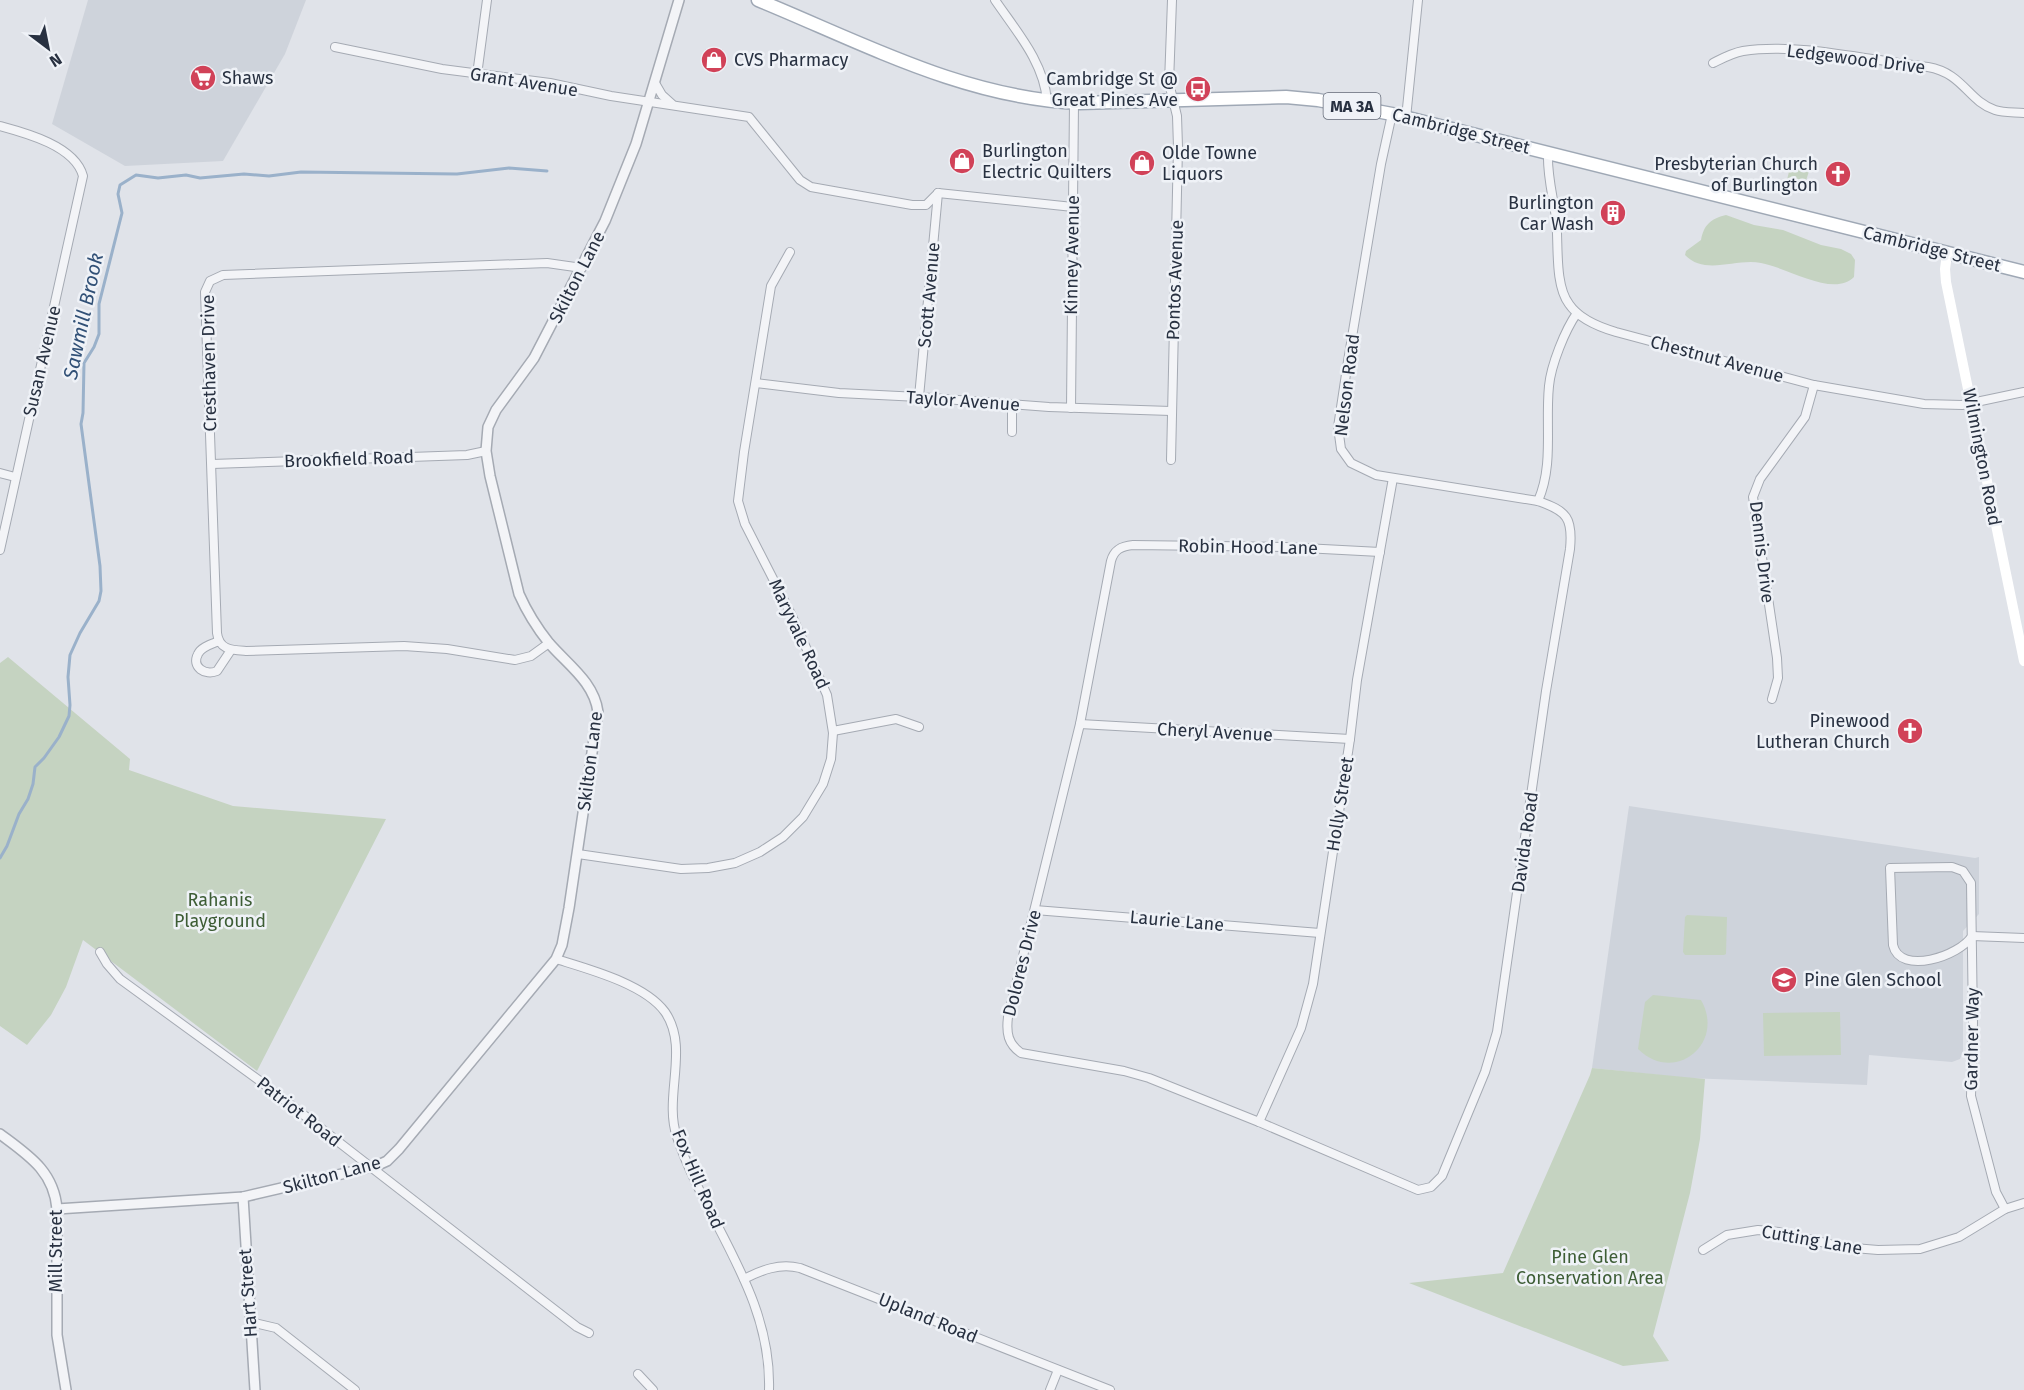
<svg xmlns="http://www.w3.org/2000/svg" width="2024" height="1390" font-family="'Fira Sans',sans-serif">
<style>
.built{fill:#ced3db}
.green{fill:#c5d3c1}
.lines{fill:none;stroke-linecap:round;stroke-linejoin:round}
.stream{stroke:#9ab1ca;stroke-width:3}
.minor-casing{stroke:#a5aab3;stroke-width:10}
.tertiary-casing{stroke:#a5aab3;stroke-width:12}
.primary-casing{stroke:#9fa8b5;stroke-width:15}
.minor{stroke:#f3f4f7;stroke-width:8}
.tertiary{stroke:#f3f4f7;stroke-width:9}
.secondary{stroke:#fff;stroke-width:10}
.primary{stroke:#fff;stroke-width:12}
.labels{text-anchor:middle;stroke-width:5;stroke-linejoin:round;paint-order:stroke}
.shield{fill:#eff2f7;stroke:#646b78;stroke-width:1.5}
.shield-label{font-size:16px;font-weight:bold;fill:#283141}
.street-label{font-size:18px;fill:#283141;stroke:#eff2f7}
.poi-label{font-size:18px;fill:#283141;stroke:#eff2f7;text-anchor:start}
.park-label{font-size:18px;fill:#3d5d35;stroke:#eff2f7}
.water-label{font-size:20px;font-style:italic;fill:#315076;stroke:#eff2f7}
</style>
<rect width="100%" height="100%" fill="#e0e3e9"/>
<g class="built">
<path d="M88,0H306L285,54L223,161L125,166L52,124Z"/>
<path d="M1629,806L1975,858L1979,857V914L1963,931V1052L1960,1059L1952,1062L1869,1055L1867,1085L1687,1078L1592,1068Z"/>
</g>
<g class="green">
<path d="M1791,163L1810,168L1805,184L1787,180Z"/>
<path d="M1726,215L1754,225L1783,230L1821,245L1841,249L1851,254L1855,260L1854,277C1834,298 1786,267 1761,263C1736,258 1705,276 1685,255L1686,251L1701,240C1704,225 1710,219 1726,215Z"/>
<path d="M8,657L130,759L129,770L233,806L386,819L257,1071L83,940L66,987L51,1015L27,1045L0,1026V663Z"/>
<path d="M1687,915L1727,917L1726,954L1724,955H1685L1683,952L1685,917Z"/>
<path d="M1653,995L1701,1000C1726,1044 1674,1085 1638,1049L1645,1002Z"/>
<path d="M1840,1012L1841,1055L1764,1056L1763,1013Z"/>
<path d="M1592,1068L1705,1079L1700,1139L1690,1193L1653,1336L1669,1361L1623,1366L1409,1283L1503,1273L1590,1075Z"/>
</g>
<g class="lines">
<path class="stream" d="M0,858L7,846L19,814L28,799L33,784L35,767L44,758L59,737L69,716L70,705L68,677L70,655L80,633L99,601L101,591L100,566L81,424L83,413L84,363L94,347L99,334V304L122,213L118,194L120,185L136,175L158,178L186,175L200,178L244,174L269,176L301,172L457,174L509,168L547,171"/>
<g class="minor-casing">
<g id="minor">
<path d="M995,0C1016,31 1044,62 1047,101"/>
<path d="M335,47L442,69L550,83L611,96L749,117L800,180L811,187L912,205H926L938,193"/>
<path d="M1713,63C1723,58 1732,53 1743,51C1798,42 1872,61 1928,67C1963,73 1968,101 1995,110C2004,113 2015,112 2024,113"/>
<path d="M477,75L487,0"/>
<path d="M655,83L662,95L672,104"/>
<path d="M1406,118L1418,0"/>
<path d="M0,126C26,133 75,146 83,176L0,550"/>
<path d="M1548,153C1547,176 1553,196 1556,218C1559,243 1554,284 1569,304C1579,319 1599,327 1616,332L1814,385L1924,404L1962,405L2024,392"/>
<path d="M938,193L1073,207"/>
<path d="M756,383L839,393L919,397L1049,407L1171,411"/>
<path d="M919,397L938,193"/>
<path d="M1071,408L1074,103"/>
<path d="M1012,432V405"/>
<path d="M1171,460L1178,147L1177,116L1169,83L1172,0"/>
<path d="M212,464L467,455L486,451"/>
<path d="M0,473L15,477"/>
<path d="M1538,501C1554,465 1545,424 1549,386C1551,365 1565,330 1577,313"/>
<path d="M1380,552L1285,547L1133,545C1121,546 1114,550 1111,561L1080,724L1008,1017C1006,1033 1008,1044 1021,1053L1124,1071L1149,1078L1259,1122L1418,1190L1431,1187L1442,1176L1485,1072L1497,1032L1546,691L1570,549C1573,518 1567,511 1538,501L1376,475L1351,463L1341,449L1338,427L1348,361L1381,164L1392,114"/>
<path d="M219,641C212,644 201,647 198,654C191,667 205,676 217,671L231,650"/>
<path d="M549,643L531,656L515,660L447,649L404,646L246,651C232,650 219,650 217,633L205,292L210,281L223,275L547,263L582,268"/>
<path d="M1772,699L1778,678L1777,658L1753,497L1760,479L1805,417L1814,385"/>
<path d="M1080,724L1350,739"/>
<path d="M833,731L896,719L919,727"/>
<path d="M578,854L681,869L708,868L735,863L760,852L783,837L803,817L823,784L831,759L833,733L827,695L792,616L745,524L738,501L744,452L771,286L790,252"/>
<path d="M1035,910L1320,933"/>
<path d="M1972,936C1960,956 1900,976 1893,945L1890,868L1952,867L1963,871L1971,883L1973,1023L1971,1096L1996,1192L2005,1209"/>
<path d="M1972,936L2024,938"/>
<path d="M100,952L107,964L120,979L260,1081L577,1327L589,1333"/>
<path d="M556,959C588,969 645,984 665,1012C690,1048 663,1097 677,1137C706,1223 772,1294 769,1390"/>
<path d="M1259,1122L1301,1028L1313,984L1350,739L1357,680L1393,478"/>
<path d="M1703,1250L1727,1235L1758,1230L1779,1232L1842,1247L1878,1250L1920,1249L1959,1237L2005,1209L2024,1203"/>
<path d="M744,1279C762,1270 779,1263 800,1268L1110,1390"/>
<path d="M250,1322L276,1328L355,1390"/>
<path d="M638,1374L653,1390"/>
<path d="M1050,1390L1058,1370"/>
</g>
</g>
<g class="tertiary-casing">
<g id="tertiary">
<path d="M0,1134C28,1155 54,1171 57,1209V1335L66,1390"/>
<path d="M243,1197L255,1390"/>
<path d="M57,1209L243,1197L376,1166L387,1161L399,1149L556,959L562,945L569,908L598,712C594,682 568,665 549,643C537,628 527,612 519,594L490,476L486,451L488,427L496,410L534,358L605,221L636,144L679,0"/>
</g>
</g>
<g class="primary-casing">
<path id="primary" d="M758,0C863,43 964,98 1079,103L1286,97L1318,100L1392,114L2024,272"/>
</g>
<use href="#minor" class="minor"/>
<use href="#tertiary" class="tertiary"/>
<path class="secondary" d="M1947,254L1945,269L1946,282L2024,661"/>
<use href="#primary" class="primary"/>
</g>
<defs>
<g id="shop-disc" transform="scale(1.35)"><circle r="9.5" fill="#d14258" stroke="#eff2f7"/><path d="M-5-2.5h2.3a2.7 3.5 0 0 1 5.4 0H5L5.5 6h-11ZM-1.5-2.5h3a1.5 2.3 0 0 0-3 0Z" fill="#fff"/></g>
<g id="supermarket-disc" transform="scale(1.35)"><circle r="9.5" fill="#d14258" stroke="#eff2f7"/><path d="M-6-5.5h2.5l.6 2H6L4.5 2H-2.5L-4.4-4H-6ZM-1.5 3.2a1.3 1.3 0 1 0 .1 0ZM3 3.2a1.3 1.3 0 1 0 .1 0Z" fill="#fff"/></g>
<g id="bus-disc" transform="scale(1.35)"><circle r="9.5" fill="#d14258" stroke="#eff2f7"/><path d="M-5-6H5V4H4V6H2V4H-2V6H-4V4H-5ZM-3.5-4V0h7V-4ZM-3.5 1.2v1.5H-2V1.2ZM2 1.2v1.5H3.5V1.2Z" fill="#fff"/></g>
<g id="church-disc" transform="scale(1.35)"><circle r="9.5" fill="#d14258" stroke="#eff2f7"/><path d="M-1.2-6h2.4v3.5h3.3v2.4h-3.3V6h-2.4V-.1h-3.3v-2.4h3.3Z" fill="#fff"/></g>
<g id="building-disc" transform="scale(1.35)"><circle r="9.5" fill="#d14258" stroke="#eff2f7"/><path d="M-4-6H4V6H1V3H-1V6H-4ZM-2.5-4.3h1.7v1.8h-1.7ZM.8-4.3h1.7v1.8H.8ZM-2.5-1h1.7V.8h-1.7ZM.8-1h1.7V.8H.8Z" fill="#fff"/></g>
<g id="school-disc" transform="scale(1.35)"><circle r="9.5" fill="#d14258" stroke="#eff2f7"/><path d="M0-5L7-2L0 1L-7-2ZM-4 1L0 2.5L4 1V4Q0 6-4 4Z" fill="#fff"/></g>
</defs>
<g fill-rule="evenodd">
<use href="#shop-disc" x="714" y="60"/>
<use href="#supermarket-disc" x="203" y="78"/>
<use href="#bus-disc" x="1198" y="89"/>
<use href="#shop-disc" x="962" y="161"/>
<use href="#shop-disc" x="1142" y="163"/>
<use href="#church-disc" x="1838" y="174"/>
<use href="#building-disc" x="1613" y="213"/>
<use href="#church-disc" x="1910" y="731"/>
<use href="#school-disc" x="1784" y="980"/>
</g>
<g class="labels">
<rect class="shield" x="1323.5" y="93" width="57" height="26" rx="4.5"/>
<g class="shield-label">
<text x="1352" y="112">MA 3A</text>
</g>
<g class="street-label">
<text transform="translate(1856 59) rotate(7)" y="6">Ledgewood Drive</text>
<text transform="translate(524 82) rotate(9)" y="6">Grant Avenue</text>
<text transform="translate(1461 131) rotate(14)" y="6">Cambridge Street</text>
<text transform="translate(1932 249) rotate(14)" y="6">Cambridge Street</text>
<text transform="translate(1072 255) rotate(-89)" y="6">Kinney Avenue</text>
<text transform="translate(577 277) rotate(-63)" y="6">Skilton Lane</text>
<text transform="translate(1175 280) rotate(-88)" y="6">Pontos Avenue</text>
<text transform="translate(929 295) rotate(-85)" y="6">Scott Avenue</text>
<text transform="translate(1717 359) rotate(15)" y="6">Chestnut Avenue</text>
<text transform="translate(42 361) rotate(-77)" y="6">Susan Avenue</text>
<text transform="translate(209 363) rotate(-91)" y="6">Cresthaven Drive</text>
<text transform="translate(1347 385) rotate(-83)" y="6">Nelson Road</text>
<text transform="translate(963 401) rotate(4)" y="6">Taylor Avenue</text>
<text transform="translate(1982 457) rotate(79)" y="6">Wilmington Road</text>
<text transform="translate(349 459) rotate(-2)" y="6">Brookfield Road</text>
<text transform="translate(1248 547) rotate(1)" y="6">Robin Hood Lane</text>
<text transform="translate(1762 552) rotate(83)" y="6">Dennis Drive</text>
<text transform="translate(799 634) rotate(65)" y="6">Maryvale Road</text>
<text transform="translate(1215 732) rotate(3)" y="6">Cheryl Avenue</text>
<text transform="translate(590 761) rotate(-83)" y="6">Skilton Lane</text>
<text transform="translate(1340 804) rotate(-81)" y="6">Holly Street</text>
<text transform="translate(1525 842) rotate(-82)" y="6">Davida Road</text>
<text transform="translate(1177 921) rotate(5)" y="6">Laurie Lane</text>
<text transform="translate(1022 963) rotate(-76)" y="6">Dolores Drive</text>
<text transform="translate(1972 1039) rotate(-89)" y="6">Gardner Way</text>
<text transform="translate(299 1112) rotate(38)" y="6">Patriot Road</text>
<text transform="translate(332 1175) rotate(-15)" y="6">Skilton Lane</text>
<text transform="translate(698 1179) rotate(67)" y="6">Fox Hill Road</text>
<text transform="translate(1812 1240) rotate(10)" y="6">Cutting Lane</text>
<text transform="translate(56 1251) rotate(-90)" y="6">Mill Street</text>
<text transform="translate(248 1293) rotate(-94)" y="6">Hart Street</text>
<text transform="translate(928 1318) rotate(22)" y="6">Upland Road</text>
</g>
<g class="poi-label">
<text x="734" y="66">CVS Pharmacy</text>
<text x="222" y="84">Shaws</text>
<text x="1178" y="85" text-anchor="end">Cambridge St @<tspan x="1178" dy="21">Great Pines Ave</tspan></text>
<text x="982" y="157">Burlington<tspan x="982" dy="21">Electric Quilters</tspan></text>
<text x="1162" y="159">Olde Towne<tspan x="1162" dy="21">Liquors</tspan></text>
<text x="1818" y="170" text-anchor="end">Presbyterian Church<tspan x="1818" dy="21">of Burlington</tspan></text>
<text x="1594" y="209" text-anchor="end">Burlington<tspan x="1594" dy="21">Car Wash</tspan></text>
<text x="1890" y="727" text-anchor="end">Pinewood<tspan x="1890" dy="21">Lutheran Church</tspan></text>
<text x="1804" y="986">Pine Glen School</text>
</g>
<g class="park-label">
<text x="220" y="906">Rahanis<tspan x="220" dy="21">Playground</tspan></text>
<text x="1590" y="1263">Pine Glen<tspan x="1590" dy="21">Conservation Area</tspan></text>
</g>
<g class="water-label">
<text transform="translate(83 316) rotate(-78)" y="7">Sawmill Brook</text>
</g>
</g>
<g transform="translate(48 48) rotate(148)" stroke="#eff2f7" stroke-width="4.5" paint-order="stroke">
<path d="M0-4.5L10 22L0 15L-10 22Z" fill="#283141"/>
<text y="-9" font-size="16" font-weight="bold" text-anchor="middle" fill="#283141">N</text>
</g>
</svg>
